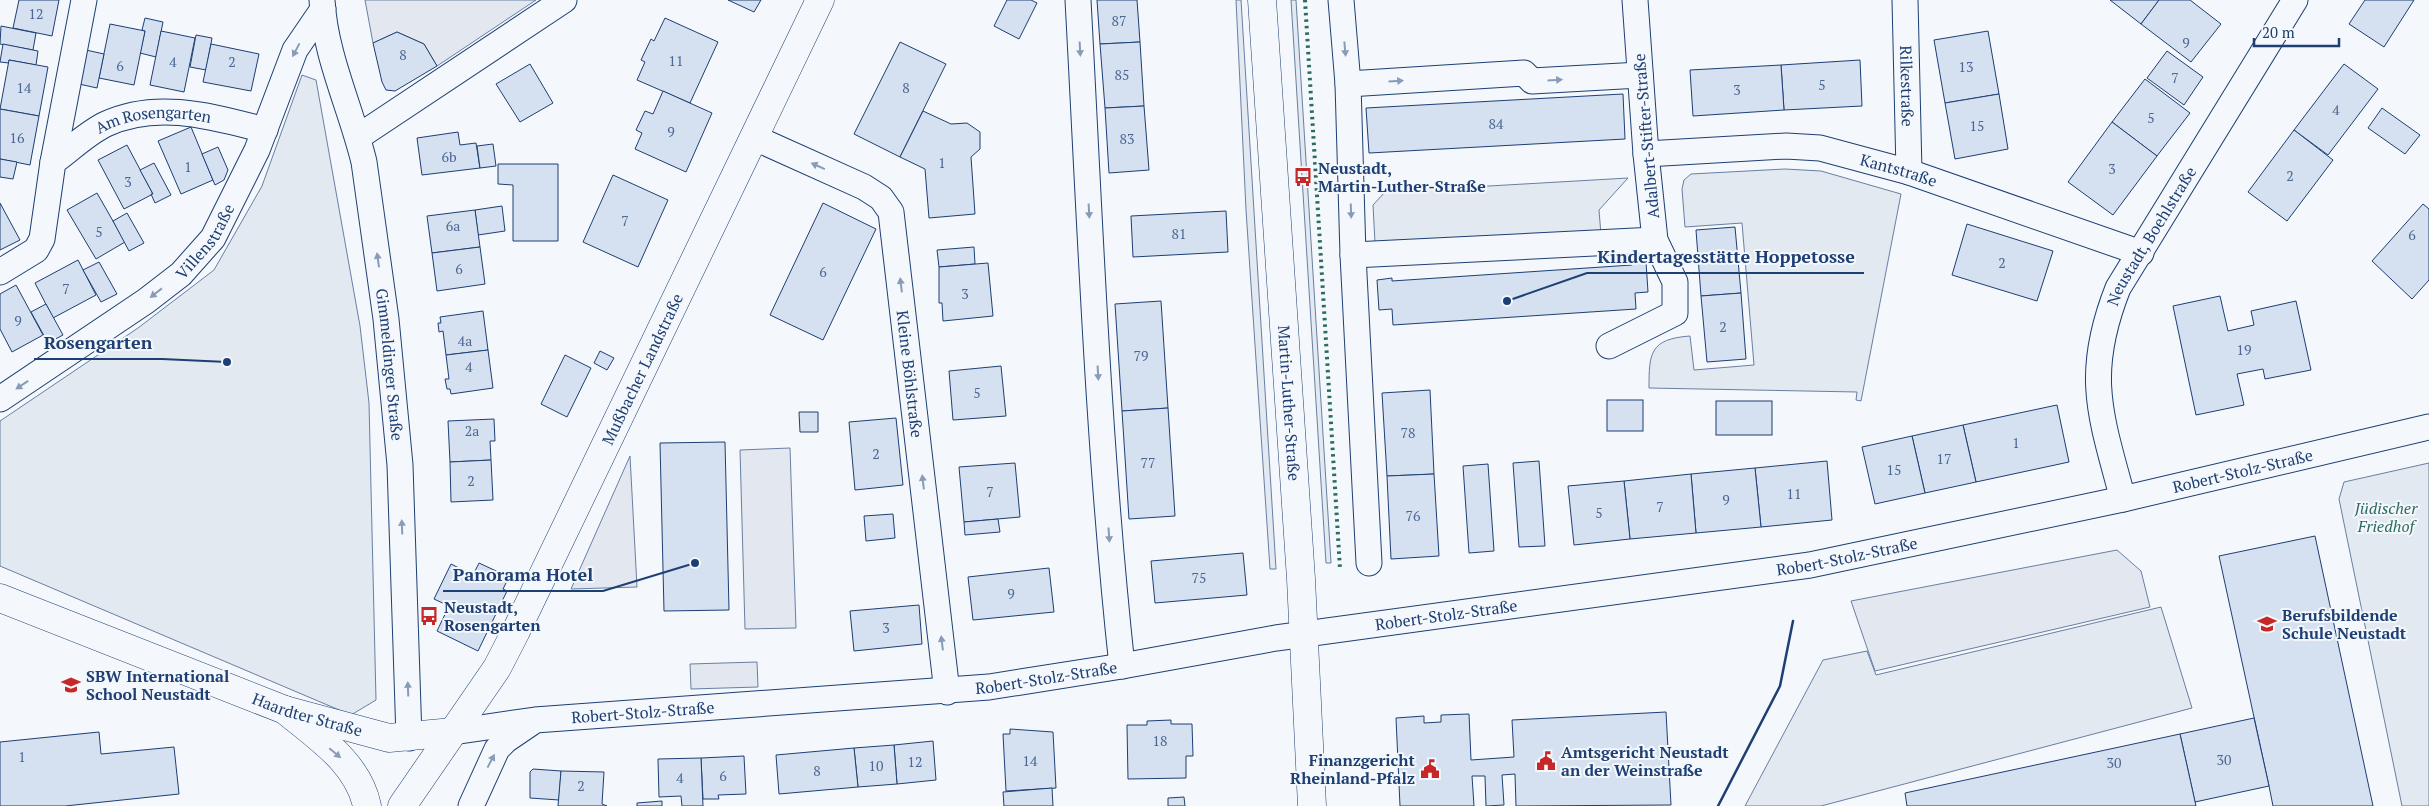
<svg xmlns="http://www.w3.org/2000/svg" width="2429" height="806" font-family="'PT Serif',serif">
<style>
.green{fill:#e3e9f0;stroke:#687fa3}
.parking{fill:#e3e8f0;stroke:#687fa3}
.building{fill:#d5e0f0;stroke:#1d3f73}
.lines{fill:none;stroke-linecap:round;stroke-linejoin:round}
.minor-casing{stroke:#1d3f73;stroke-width:27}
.tertiary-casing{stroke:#1d3f73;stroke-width:29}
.primary-casing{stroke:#1d3f73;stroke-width:29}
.minor{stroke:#f4f7fb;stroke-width:25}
.tertiary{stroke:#f4f7fb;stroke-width:28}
.primary{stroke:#f4f7fb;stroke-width:28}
.hedge{stroke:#2c6c60;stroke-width:4;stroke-dasharray:2.5 4;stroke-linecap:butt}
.wall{stroke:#1d3f73;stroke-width:2.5}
.oneway{fill:#889bb7}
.labels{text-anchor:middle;stroke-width:4;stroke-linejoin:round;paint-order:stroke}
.number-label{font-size:14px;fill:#4b6792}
.street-label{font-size:16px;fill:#1d3f73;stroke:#f4f7fb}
.poi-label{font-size:16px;font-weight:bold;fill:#1d3f73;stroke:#f4f7fb;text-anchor:start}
.park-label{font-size:16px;font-style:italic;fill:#2c6c60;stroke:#f4f7fb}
.leader{fill:none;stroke:#1d3f73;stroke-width:2}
.callout-dot{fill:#1d3f73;stroke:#f4f7fb;stroke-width:2}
.callout-label{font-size:18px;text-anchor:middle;font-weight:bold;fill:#1d3f73;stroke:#f4f7fb;stroke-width:4;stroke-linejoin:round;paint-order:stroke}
</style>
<rect width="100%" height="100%" fill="#f4f7fb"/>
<g class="green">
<path d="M1236,0H1241L1276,569H1270L1246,210Z"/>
<path d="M1291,0H1296L1331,563H1326Z"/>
<path d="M302,75L316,80L360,326L369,403L376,700L351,715L0,566V421L138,328L214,270L262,186Z"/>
<path d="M1785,169L1821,171L1901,194L1861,401L1856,400L1857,392L1649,388C1649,353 1650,339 1690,336L1694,370L1754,365L1742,223L1685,227L1682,189L1684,180L1691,174Z"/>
<path d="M1628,178L1599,210L1601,235L1375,243L1373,205L1385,192Z"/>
<path d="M2429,463V806H2402L2339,499L2344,482Z"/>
<path d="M2161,607L2192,708L1821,806H1745L1823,660L1867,651L1876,675Z"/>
</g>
<g class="parking">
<path d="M365,0H536L437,66L424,44L397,32L373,43Z"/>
<path d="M790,448L796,628L745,629L740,450Z"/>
<path d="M630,456L637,587L571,589Z"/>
<path d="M2117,550L2141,571L2150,607L1875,671L1851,601Z"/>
<path d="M757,662L758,687L691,689L690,664Z"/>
</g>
<g class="building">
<path d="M19,0H59L52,36L13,28Z"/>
<path d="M728,0H761L754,12Z"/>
<path d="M1007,0H1031L1037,3L1019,39L994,26Z"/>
<path d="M1097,0H1137L1140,42L1100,44Z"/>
<path d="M2110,0H2159L2141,24Z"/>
<path d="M2159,0H2190L2221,24L2191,62L2141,24Z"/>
<path d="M2365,0H2414L2384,47L2349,24Z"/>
<path d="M145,18L163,22L156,57L140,53L145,31L142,30Z"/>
<path d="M665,18L718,42L690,103L637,80L645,62L641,60L651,39L654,41Z"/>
<path d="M110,24L145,31L134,85L99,78Z"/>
<path d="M1,26L36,33L33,50L0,44Z"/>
<path d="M161,31L195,38L184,92L150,85Z"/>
<path d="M1988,31L1999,94L1945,103L1934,40Z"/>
<path d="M397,32L424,44L437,66L395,91L386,90L382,82L373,43Z"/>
<path d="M196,35L212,38L206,70L190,67Z"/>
<path d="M900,42L946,64L900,157L854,134Z"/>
<path d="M1140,42L1144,106L1105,108L1100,44Z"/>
<path d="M3,44L38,51L36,65L9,60V63L0,62Z"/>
<path d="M211,44L259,54L251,91L203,82Z"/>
<path d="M86,50L104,54L97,88L79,84Z"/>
<path d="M2167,51L2203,77L2184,105L2147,78Z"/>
<path d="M9,60L48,67L39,116L0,109Z"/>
<path d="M1860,60L1862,106L1784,110L1781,65Z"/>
<path d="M530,64L553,103L520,122L496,84Z"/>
<path d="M2344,64L2378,89L2328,155L2294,130Z"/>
<path d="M1781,65L1784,110L1693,116L1690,70Z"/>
<path d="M2145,79L2190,113L2157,156L2112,122Z"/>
<path d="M663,91L712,113L686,172L635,149L642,133L636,130L645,111L653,114Z"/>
<path d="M1623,94L1625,139L1369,153L1366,108Z"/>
<path d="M1999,94L2008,149L1955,159L1945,103Z"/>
<path d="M1144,106L1149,170L1109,173L1105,108Z"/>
<path d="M2382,108L2420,135L2405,154L2368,128Z"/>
<path d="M0,109L39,116L30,165L0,159Z"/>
<path d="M923,111L951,124L967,123L980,132V149L971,157L975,214L929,218L925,169L900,157Z"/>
<path d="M2112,122L2157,156L2113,215L2068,182Z"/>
<path d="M191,127L213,180L181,194L158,141Z"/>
<path d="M2294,130L2333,160L2287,221L2248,192Z"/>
<path d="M458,132L460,145L476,143L480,168L422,175L417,138Z"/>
<path d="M493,144L496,166L480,168L477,146Z"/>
<path d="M127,145L153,194L124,209L98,160Z"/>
<path d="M218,147L228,170L224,180L215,185L202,154Z"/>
<path d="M0,159L17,162L13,179L0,177Z"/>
<path d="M154,163L171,195L155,203L151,194H153L140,170Z"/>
<path d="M498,164H558V241H513V185L498,184Z"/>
<path d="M613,175L668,200L638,267L583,242Z"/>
<path d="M97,193L125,242L96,259L67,210Z"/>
<path d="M0,203L20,240L0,250Z"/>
<path d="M823,203L876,229L823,340L770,315Z"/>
<path d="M2423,204L2429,209V280L2412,299L2372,261Z"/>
<path d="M502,206L505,231L478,235L475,210Z"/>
<path d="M475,210L480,247L432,253L427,216Z"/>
<path d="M1226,211L1228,252L1133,257L1131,216Z"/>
<path d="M127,213L144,243L129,251L113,221Z"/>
<path d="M1967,224L2053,251L2037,301L1952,275Z"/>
<path d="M1735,227L1741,293L1701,296L1696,230Z"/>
<path d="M480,247L485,284L437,291L432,253Z"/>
<path d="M974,247L975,264L939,267L937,250Z"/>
<path d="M78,260L96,295L53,318L35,283Z"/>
<path d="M99,262L117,294L101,302L83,270Z"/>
<path d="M1646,262L1648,292L1635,293L1636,309L1393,325L1392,309L1379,310L1377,280L1392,278V281L1632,265V263Z"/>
<path d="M988,263L993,316L943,321L942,303H939V267Z"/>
<path d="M16,285L43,335L12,352L0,329V294Z"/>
<path d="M1741,293L1746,359L1707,362L1701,296Z"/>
<path d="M2220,296L2228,331L2254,325L2251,311L2296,301L2311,370L2265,379L2263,369L2237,374L2244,405L2196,415L2173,306Z"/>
<path d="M1161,301L1168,408L1122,411L1115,304Z"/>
<path d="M46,304L63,335L48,343L31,312Z"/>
<path d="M483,311L488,350L446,355L443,331L439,332L438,323H441L440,317Z"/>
<path d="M488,350L493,388L451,394L450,389H447L445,379H449L446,355Z"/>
<path d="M600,351L614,358L607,370L594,363Z"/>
<path d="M565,355L591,368L567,417L541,404Z"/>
<path d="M1001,366L1006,416L953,420L949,371Z"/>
<path d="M1430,390L1434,474L1387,476L1382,393Z"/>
<rect x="1607" y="400" width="36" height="31"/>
<rect x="1716" y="401" width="56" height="34"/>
<path d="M2057,405L2069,462L1976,482L1963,425Z"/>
<path d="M1168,408L1175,516L1129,519L1122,411Z"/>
<path d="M799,412H818V432H800Z"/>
<path d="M896,418L903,485L855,490L849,422Z"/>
<path d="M494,419L495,441H490L491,460L450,462L448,421Z"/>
<path d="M1963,425L1976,482L1925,493L1912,436Z"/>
<path d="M1912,436L1925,493L1875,504L1862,447Z"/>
<path d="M725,442L729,610L664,611L660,443Z"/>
<path d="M491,460L493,500L451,502L450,462Z"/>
<path d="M1539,461L1545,546L1519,547L1513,463Z"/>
<path d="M1827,461L1832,520L1761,527L1755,468Z"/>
<path d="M1015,463L1020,517L964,522L959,467Z"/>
<path d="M1488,464L1494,551L1469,553L1463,466Z"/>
<path d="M1755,468L1761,527L1696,533L1691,474Z"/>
<path d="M1434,474L1439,556L1391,559L1387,476Z"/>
<path d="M1691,474L1696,533L1630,539L1624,481Z"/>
<path d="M1624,481L1630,539L1574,545L1568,486Z"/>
<path d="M893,514L895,538L866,541L864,516Z"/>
<path d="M998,519L1000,532L965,535L964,522Z"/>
<path d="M2315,536L2373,806H2273L2269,786L2219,556Z"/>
<path d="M1243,553L1247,595L1155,603L1151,561Z"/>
<path d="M479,563L509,577L503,589L507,591L478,651L437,631L449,606L434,599L451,564L473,575Z"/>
<path d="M1049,568L1054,612L973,620L968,577Z"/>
<path d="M919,605L922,644L854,651L850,611Z"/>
<path d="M1666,712L1671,805L1516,806L1515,774L1502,775L1504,805L1486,806L1485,776H1472L1474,806H1400L1396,718L1424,716V723L1441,722V715L1469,714L1471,760L1514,757L1512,720Z"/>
<path d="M2254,718L2269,786L2195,802L2180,734Z"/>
<path d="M1171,720V724H1192L1193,756H1186V778L1128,779L1127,725H1147V721Z"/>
<path d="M1010,729L1053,732L1056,788L1006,791L1003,734H1010Z"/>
<path d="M99,732L101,754L174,747L179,794L65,806H0V742Z"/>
<path d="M2180,734L2196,806H1907L1905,793Z"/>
<path d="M933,741L936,780L897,784L894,745Z"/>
<path d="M894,745L897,784L858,787L854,748Z"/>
<path d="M854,748L858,787L779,794L776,755Z"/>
<path d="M744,756L746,794L718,795L719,799H703L701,758Z"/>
<path d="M701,758L703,806H682L681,796L659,797L658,759Z"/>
<path d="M533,769L561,771L559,800L530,798V772Z"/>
<path d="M561,771L604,772L602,804L607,806H558Z"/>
<path d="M1052,788L1053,806H1004L1003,792Z"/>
<path d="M1184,797L1185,806H1168V798Z"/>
<path d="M662,801V806H637V803Z"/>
</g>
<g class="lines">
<g class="minor-casing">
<g id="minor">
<path id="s1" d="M322,0C325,56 351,108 364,162L386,319L400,465L409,738"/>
<path d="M1078,0C1090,222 1098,445 1122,666"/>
<path d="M1341,0L1348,84L1353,255L1369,563"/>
<path id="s2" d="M1905,0L1909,172"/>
<path d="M1348,84L1524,73L1532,81L1640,75"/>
<path d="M358,137L564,0"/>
<path id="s3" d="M755,138L864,187L881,198L891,212L947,692"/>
<path id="s4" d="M1646,154L1786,146L1820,148L1909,172L2141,253"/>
<path d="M53,162L84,0"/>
<path d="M1353,255L1655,240"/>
<path id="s5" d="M0,272L36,250L42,239L53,162C70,150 87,133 106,124C158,100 213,117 265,130"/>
<path d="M1609,346L1675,313V282L1655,240L1646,154L1635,0"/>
<path id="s6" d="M0,399L146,301L181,274L213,238L257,150L295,50L323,9"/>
<path id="s7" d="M2123,499C2100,414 2084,374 2118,288L2295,0"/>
<path id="s8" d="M453,732L535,720L989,687L1122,666L1276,638L1810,565L2123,499L2429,427"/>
<path d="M471,806L497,749L506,740L531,723"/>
</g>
</g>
<g class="tertiary-casing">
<g id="tertiary">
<path id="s9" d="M1262,0L1301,579L1312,806"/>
<path id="s10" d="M0,598L285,710L389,738L453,732"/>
</g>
</g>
<g class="primary-casing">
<g id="primary">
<path d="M285,710C317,737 358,762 367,806"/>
<path id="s11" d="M402,806L497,668L516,631L820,0"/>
</g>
</g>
<use href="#minor" class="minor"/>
<use href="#tertiary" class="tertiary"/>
<use href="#primary" class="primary"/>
<path class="hedge" d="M1305,0L1340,569"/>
<path class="wall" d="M1718,806L1780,686L1793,621"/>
</g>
<defs><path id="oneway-solid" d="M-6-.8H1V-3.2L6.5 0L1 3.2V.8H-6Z" transform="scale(1.25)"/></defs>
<g class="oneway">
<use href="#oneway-solid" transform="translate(1080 49) rotate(87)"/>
<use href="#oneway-solid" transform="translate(1345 49) rotate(85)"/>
<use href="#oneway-solid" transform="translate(296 50) rotate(118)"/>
<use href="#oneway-solid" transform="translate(1555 80) rotate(-3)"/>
<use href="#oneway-solid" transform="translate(1396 81) rotate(-4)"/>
<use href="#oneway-solid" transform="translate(818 166) rotate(-156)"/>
<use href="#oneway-solid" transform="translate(1089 211) rotate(87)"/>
<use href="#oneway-solid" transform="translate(1351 211) rotate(88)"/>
<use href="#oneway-solid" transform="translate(378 260) rotate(-98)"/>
<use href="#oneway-solid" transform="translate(901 285) rotate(-97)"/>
<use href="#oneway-solid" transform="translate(156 293) rotate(142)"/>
<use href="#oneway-solid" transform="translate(1098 373) rotate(87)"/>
<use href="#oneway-solid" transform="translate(22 385) rotate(146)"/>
<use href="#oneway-solid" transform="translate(923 482) rotate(-97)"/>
<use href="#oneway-solid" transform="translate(402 527) rotate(-92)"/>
<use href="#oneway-solid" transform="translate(1109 535) rotate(86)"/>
<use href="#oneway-solid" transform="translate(942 643) rotate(-97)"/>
<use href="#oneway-solid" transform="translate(408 689) rotate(-92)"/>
<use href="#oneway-solid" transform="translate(335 753) rotate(40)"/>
<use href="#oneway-solid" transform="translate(491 761) rotate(-62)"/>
</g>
<defs>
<g id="bus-bare" transform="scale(1.5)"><path d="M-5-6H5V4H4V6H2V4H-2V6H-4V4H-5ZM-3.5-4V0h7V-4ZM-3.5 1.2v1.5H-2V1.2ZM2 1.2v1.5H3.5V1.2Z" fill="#c62828" stroke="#f4f7fb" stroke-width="2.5" paint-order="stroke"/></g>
<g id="school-bare" transform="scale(1.5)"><path d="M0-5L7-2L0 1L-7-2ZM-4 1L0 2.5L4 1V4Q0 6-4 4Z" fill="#c62828" stroke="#f4f7fb" stroke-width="2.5" paint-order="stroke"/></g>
<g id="civic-bare" transform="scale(1.5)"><path d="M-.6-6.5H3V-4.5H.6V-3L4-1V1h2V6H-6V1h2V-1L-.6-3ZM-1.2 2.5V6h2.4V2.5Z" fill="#c62828" stroke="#f4f7fb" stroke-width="2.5" paint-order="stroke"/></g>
</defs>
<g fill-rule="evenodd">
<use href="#bus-bare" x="1303" y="177"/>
<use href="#bus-bare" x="429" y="616"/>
<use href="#school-bare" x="2267" y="624"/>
<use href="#school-bare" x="71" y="685"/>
<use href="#civic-bare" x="1546" y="761"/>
<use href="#civic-bare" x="1430" y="769"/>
</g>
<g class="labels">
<g class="number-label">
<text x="36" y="19">12</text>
<text x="1119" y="26">87</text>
<text x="2186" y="48">9</text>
<text x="403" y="60">8</text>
<text x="676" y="66">11</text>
<text x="173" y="67">4</text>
<text x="232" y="67">2</text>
<text x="120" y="71">6</text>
<text x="1966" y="72">13</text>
<text x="1122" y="80">85</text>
<text x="2175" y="83">7</text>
<text x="1822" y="90">5</text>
<text x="24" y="93">14</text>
<text x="906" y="93">8</text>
<text x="1737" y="95">3</text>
<text x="2336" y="115">4</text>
<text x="2151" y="123">5</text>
<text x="1496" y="129">84</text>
<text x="1977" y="131">15</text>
<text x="671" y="137">9</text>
<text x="17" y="143">16</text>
<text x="1127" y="144">83</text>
<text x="449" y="162">6b</text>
<text x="942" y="168">1</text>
<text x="188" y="172">1</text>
<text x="2112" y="174">3</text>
<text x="2290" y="181">2</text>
<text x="128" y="187">3</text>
<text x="625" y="226">7</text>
<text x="453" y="231">6a</text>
<text x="99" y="237">5</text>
<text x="1179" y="239">81</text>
<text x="2412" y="240">6</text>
<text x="2002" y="268">2</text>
<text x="459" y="274">6</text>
<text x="823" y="277">6</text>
<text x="66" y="294">7</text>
<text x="965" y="299">3</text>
<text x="18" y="326">9</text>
<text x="1723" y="332">2</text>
<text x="465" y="346">4a</text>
<text x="2244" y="355">19</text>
<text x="1141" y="361">79</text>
<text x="469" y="372">4</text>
<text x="977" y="398">5</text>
<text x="472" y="436">2a</text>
<text x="1408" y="438">78</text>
<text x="2016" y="448">1</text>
<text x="876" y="459">2</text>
<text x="1944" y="464">17</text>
<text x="1148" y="468">77</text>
<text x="1894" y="475">15</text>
<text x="471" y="486">2</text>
<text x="990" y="497">7</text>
<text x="1794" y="499">11</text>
<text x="1726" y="505">9</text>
<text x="1660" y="512">7</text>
<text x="1599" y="518">5</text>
<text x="1413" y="521">76</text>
<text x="1199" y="583">75</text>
<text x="1011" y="599">9</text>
<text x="886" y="633">3</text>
<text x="1160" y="746">18</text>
<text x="22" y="762">1</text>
<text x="2224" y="765">30</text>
<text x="1030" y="766">14</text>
<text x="915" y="767">12</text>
<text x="2114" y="768">30</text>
<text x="876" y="771">10</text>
<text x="817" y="776">8</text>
<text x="723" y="781">6</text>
<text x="680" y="783">4</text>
<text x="581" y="791">2</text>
</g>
<g class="street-label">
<text dy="6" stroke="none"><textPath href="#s2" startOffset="86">Rilkestraße</textPath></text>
<text dy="6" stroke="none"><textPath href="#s5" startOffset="246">Am Rosengarten</textPath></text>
<text transform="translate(1646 136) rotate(-95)" y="6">Adalbert-Stifter-Straße</text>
<text dy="6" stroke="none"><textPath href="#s4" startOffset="256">Kantstraße</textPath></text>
<text dy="6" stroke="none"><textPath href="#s7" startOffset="278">Neustadt, Boehlstraße</textPath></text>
<text dy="6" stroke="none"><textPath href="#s6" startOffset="261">Villenstraße</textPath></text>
<text dy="6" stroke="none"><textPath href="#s1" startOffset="372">Gimmeldinger Straße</textPath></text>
<text dy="6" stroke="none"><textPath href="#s11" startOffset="500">Mußbacher Landstraße</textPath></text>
<text dy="6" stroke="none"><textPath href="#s3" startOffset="320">Kleine Böhlstraße</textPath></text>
<text dy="6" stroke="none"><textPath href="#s9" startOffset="404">Martin-Luther-Straße</textPath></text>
<text dy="6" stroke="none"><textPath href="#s8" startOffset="1811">Robert-Stolz-Straße</textPath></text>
<text dy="6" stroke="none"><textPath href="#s8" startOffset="1406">Robert-Stolz-Straße</textPath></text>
<text dy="6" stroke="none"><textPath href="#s8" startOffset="1001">Robert-Stolz-Straße</textPath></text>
<text dy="6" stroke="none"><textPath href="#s8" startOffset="596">Robert-Stolz-Straße</textPath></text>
<text dy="6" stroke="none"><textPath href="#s8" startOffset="191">Robert-Stolz-Straße</textPath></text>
<text dy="6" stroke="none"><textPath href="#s10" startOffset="329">Haardter Straße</textPath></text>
</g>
<g class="poi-label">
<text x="1318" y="174">Neustadt,<tspan x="1318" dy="18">Martin-Luther-Straße</tspan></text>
<text x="444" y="613">Neustadt,<tspan x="444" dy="18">Rosengarten</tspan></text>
<text x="2282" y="621">Berufsbildende<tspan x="2282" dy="18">Schule Neustadt</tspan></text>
<text x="86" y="682">SBW International<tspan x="86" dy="18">School Neustadt</tspan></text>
<text x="1561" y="758">Amtsgericht Neustadt<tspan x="1561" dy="18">an der Weinstraße</tspan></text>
<text x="1415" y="766" text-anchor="end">Finanzgericht<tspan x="1415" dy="18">Rheinland-Pfalz</tspan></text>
</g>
<g class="park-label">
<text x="2386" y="514">Jüdischer<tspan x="2386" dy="18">Friedhof</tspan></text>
</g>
</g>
<path class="leader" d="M1507 301L1587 273H1864M227 362L162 359H34M695 563L603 591H443"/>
<g class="callout-dot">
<circle cx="1507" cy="301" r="5"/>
<circle cx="227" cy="362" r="5"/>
<circle cx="695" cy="563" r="5"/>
</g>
<g class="callout-label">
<text x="1726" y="263">Kindertagesstätte Hoppetosse</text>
<text x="98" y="349">Rosengarten</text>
<text x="523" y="581">Panorama Hotel</text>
</g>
<path d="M2254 38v8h85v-8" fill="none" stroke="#1d3f73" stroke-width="2.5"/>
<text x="2262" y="38" font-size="15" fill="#1d3f73" stroke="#f4f7fb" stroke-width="4" paint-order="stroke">20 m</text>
</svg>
